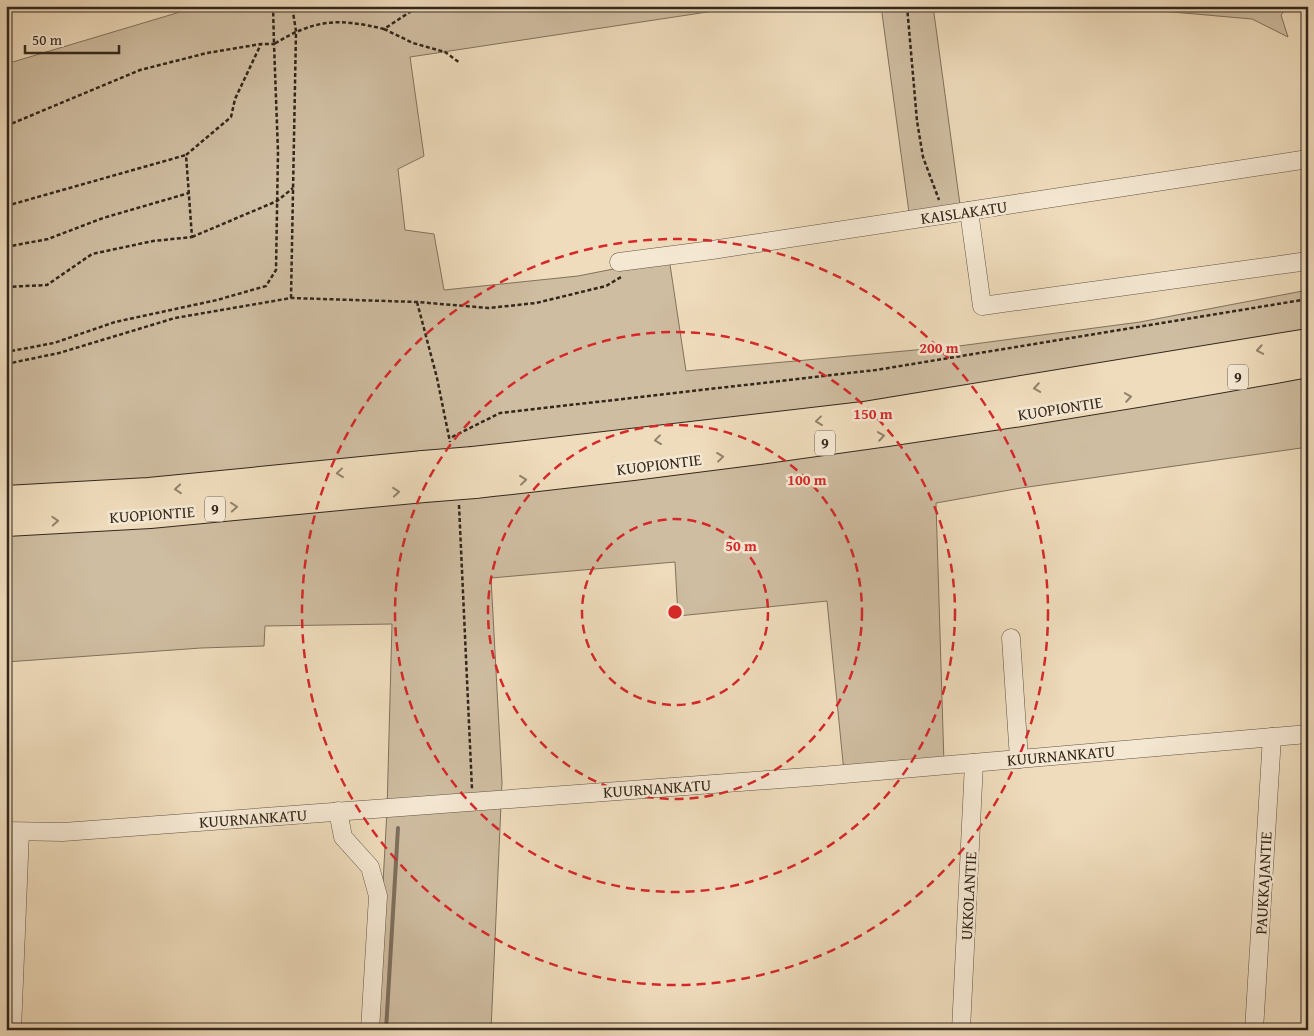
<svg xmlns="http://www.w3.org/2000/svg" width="1314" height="1036" font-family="'Gentium Book Plus',serif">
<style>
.green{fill:#cfbda1;stroke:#81725e}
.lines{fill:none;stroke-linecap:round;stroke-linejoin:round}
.stream{stroke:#7d6e5c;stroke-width:4}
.minor-casing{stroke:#625444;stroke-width:19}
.highway-casing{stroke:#33271c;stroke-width:28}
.path{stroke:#33271c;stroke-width:2.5;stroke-dasharray:4 2.5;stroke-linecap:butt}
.minor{stroke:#f5e8d3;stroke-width:18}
.highway{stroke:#efdcbc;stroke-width:26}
.highway-bridge-casing{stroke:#33271c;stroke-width:28;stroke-linecap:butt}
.highway-bridge{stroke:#efdcbc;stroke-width:26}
.oneway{stroke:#91826c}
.ring{fill:none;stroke:#d62828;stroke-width:2.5;stroke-dasharray:9 6}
.labels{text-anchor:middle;stroke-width:5;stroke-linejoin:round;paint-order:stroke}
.shield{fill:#f5e8d3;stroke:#6d6153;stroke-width:1}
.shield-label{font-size:15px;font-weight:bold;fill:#33271c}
.street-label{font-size:16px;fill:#33271c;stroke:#f5e8d3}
.centre{fill:#d62828;stroke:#f5e8d3;stroke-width:2.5}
.ring-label{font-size:15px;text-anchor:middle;font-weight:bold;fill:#d62828;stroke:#f5e8d3;stroke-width:5;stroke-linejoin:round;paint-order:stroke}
</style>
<rect width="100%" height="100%" fill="#efdcbc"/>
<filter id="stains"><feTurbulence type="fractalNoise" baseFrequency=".004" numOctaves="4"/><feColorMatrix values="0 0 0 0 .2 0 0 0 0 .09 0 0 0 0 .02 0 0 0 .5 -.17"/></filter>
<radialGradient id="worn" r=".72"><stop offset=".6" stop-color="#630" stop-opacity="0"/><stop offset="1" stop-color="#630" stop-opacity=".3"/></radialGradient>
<g class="green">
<path d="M190,6H747L410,57L424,156L398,169L405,230L434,234L444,290L578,276L669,258L686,371L959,346L1140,322L1308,290V447L1021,488L936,503L944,764L844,772L827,601L678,616L675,562L491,578L502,782L491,1030H375L387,810L392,624L265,626L264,646L201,648L6,662V64L190,9Z"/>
<path d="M881,6H933L961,212L910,220Z"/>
<path d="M1104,6H1289L1281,15L1288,37L1252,19Z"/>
</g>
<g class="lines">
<path class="stream" d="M386,1030L398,828"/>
<g class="minor-casing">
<g id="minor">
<path d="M969,211L982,306L1308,261"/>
<path d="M619,262L712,250L1308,159"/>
<path d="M1011,638L1019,759"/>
<path d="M338,811L343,837L370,867L378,896L370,1030"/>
<path d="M6,831L63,832L821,776L1308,734"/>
<path d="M12,1030L20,832"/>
<path d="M961,1030L974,763"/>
<path d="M1254,1030L1272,737"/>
</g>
</g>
<g class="highway-casing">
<g id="highway">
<path d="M473,460L864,415L1308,342"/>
<path d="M475,485C755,455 1031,415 1308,364"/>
<path d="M6,499L149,491L423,464"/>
<path d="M6,523L150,515L424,489"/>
</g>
</g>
<g class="path">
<path d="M273,6L274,44C315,19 338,18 384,29L419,6"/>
<path d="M907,6L917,121L923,157L939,200"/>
<path d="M838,9L841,6"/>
<path d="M384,29L413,43L445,52L460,63"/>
<path d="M6,126L140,70L207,53L261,44H274L278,152L276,270L266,286L217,300L115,322L54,343L6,352"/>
<path d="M6,206L186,155"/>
<path d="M192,237L277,201L293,188"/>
<path d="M6,247L48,239L103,218L189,193"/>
<path d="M6,287L47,285L92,254L153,241L192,237L186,155L231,117L235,99L261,44"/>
<path d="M291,298L296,31L292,6"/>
<path d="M417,302L437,378L450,442"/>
<path d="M6,364L59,353L175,318L291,298L417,302L489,308L536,303L606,286L621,277"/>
<path d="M452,437L500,413L876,370L1308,299"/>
<path d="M459,505L472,789"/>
</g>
<use href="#minor" class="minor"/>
<use href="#highway" class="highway"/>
<g class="highway-bridge-casing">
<g id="highway-bridge">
<path d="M423,464L473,460"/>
<path d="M424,489L475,485"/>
</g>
</g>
<use href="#highway-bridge" class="highway-bridge"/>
</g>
<defs><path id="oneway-chevron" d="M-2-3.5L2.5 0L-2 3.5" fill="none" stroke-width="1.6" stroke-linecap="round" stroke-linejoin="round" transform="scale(1.25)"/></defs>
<g class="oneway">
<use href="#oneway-chevron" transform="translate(1260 350) rotate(170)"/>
<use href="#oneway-chevron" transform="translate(1037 388) rotate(171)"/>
<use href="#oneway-chevron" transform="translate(1128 397) rotate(-9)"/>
<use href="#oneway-chevron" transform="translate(819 421) rotate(173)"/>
<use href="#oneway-chevron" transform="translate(881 436) rotate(-9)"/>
<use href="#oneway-chevron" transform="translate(658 440) rotate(173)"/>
<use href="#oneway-chevron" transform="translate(720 457) rotate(-7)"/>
<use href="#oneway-chevron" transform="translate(340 473) rotate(174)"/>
<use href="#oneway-chevron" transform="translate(523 480) rotate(-6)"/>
<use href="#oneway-chevron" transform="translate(178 489) rotate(175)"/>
<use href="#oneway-chevron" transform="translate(396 492) rotate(-5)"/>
<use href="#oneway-chevron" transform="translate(234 507) rotate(-5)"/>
<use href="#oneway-chevron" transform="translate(55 521) rotate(-3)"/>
</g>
<g class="ring">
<circle cx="675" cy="612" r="93"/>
<circle cx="675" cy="612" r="187"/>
<circle cx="675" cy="612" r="280"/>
<circle cx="675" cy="612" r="373"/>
</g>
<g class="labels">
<g class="shield">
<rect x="1228" y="364.5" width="20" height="25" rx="4"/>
<rect x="815" y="430.5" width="20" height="25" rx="4"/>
<rect x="205" y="496.5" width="20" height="25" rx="4"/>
</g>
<g class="shield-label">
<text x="1238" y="382">9</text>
<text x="825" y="448">9</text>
<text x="215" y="514">9</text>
</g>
<g class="street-label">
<text transform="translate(964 212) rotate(-8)" y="6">KAISLAKATU</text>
<text transform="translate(1060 408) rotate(-9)" y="6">KUOPIONTIE</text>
<text transform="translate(659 464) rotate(-7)" y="6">KUOPIONTIE</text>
<text transform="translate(152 514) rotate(-4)" y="6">KUOPIONTIE</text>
<text transform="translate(1061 755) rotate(-5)" y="6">KUURNANKATU</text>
<text transform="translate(657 788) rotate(-4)" y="6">KUURNANKATU</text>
<text transform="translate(253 818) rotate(-4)" y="6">KUURNANKATU</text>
<text transform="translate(1263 883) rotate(-87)" y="6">PAUKKAJANTIE</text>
<text transform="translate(968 896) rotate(-87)" y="6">UKKOLANTIE</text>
</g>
</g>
<circle cx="675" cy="612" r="8" class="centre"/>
<g class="ring-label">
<text x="939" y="353">200 m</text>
<text x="873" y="419">150 m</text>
<text x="807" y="485">100 m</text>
<text x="741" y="551">50 m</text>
</g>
<rect width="1314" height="1036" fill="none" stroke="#efdcbc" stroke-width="25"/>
<rect x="8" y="8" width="1299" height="1021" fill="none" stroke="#33271c" stroke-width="2.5"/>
<rect x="12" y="12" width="1289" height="1011" fill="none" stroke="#33271c"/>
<path d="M25 45v8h94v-8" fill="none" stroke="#33271c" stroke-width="2.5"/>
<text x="32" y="45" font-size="15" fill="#33271c" stroke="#f5e8d3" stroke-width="4" paint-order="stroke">50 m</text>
<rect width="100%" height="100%" filter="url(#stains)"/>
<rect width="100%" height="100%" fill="url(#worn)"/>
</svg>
